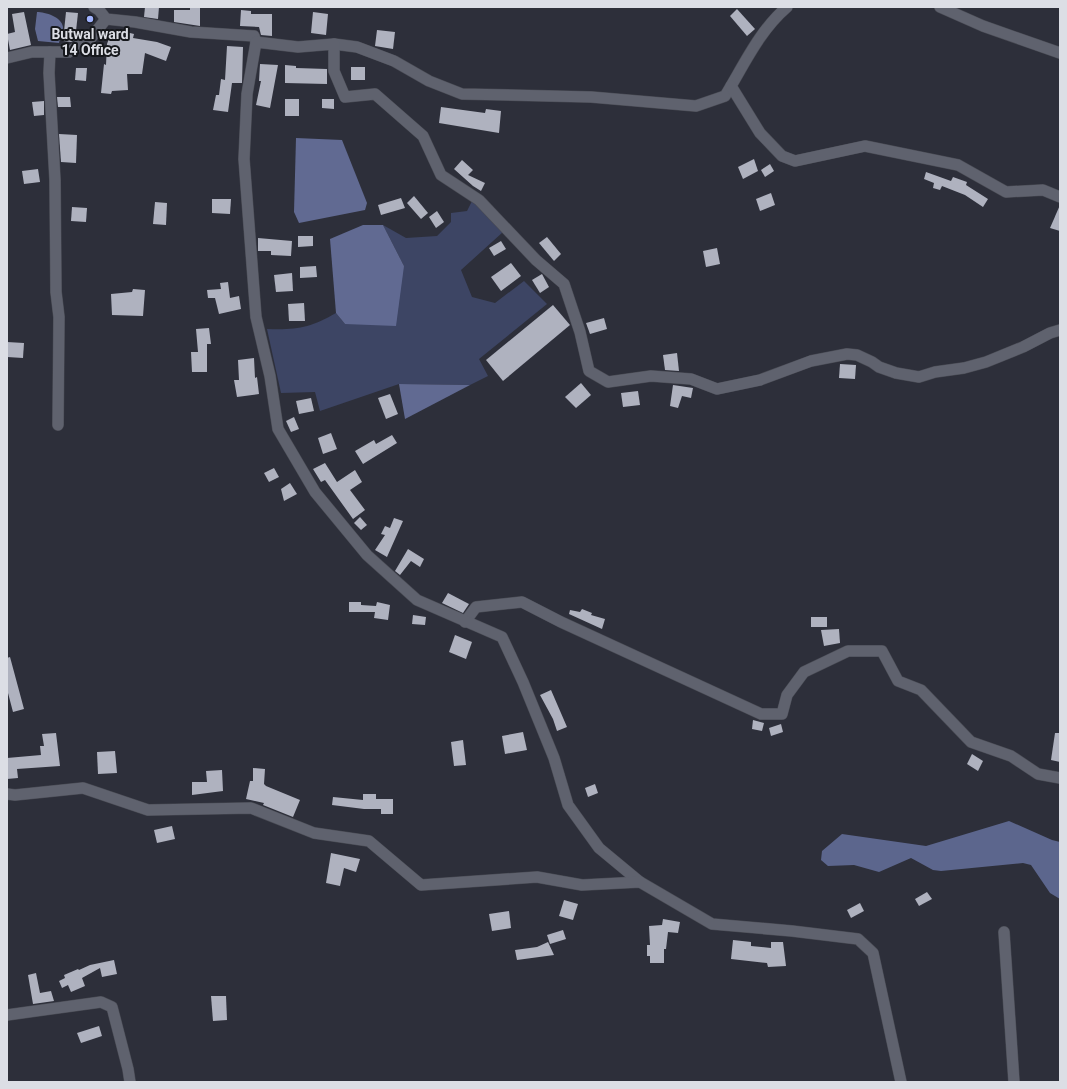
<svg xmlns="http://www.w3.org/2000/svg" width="1067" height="1089" font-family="Roboto,sans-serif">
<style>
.green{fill:#3d4564}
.forest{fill:#5c668d}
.water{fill:#616a92}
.building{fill:#afb2bf}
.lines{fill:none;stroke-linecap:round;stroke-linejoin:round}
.minor-casing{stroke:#494b54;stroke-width:12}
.tertiary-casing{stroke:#494b54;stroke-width:12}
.minor{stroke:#5f626e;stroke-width:11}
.tertiary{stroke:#5f626e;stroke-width:11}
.poi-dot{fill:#a1b3fd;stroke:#16181c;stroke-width:1.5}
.labels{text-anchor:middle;stroke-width:4;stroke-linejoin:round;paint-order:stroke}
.poi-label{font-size:14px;font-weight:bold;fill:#dcdee5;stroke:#16181c}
</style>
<rect width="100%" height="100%" fill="#2d2f3a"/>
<path class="green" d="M472,201L503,232L461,270L472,297L495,303L524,281L547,304L479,359L488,376L470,385L399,384L320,411L315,392L281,393L267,329C297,330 310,328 336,313L345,324L404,266L383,225L406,238L437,236L451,222V213L467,211Z"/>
<path class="forest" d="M1009,821L1052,840L1060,842V899L1050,893L1031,865L1023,863L941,871L933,870L911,858L879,872L854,865L828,866L821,860L822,851L842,834L926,846Z"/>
<g class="water">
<path d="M37,12C45,12 62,17 63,27C63,32 60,38 59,43L38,41L35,29Z"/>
<path d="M296,138L342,140L367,203L365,210L299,223L294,212Z"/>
<path d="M363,225H383L404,266L396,326L345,324L336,313L330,239Z"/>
<path d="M399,384L470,385L405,419Z"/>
</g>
<g class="building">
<path d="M145,7H159L158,19L144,17Z"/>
<path d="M190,7H200V26L174,22V10H190Z"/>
<path d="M737,9L755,29L747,36L730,16Z"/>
<path d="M241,10L251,11V14H272V36L261,35L259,27L240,26Z"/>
<path d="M24,12L31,45L10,50L7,34L15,32L12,14Z"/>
<path d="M66,12L78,13L75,40L71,42L63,41Z"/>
<path d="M313,12L328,14L326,35L311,33Z"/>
<path d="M112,30L125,35L126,32L134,34L133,38L157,42L171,47L166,61L145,53L142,74H127L128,90L112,91L111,94L101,93L104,64L106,65L107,44Z"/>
<path d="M377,30L395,32L393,49L375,46Z"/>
<path d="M227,46L243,47L242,83H232L228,112L213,110L216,95H219L221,79L225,80Z"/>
<path d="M260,64L278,65L270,108L256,105L261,81H259Z"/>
<path d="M285,65L296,66V68L327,69V84L285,83Z"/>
<rect x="351" y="67" width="14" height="13"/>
<path d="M76,68H87L86,81L75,80Z"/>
<path d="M57,97H70L71,107H58Z"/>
<rect x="285" y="99" width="14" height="17"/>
<path d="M322,99H334V109L322,108Z"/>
<path d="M44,101V115L34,116L32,102Z"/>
<path d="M441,107L485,113L486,109L501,111L499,133L439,123Z"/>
<path d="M59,134L77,135L76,163L61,162Z"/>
<path d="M754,159L758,171L743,179L738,167Z"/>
<path d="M462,160L473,170L468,175L485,183L481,191L473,186L454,169Z"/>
<path d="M770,164L774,171L765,177L761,170Z"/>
<path d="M38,169L40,182L24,184L22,171Z"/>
<path d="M926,172L951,181L953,177L967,182L966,185L988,199L983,207L965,195L942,186L940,190L933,188L934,183L924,179Z"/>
<path d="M771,193L775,205L760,211L756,199Z"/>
<path d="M414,196L428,213L421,219L407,203Z"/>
<path d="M401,198L405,208L381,215L378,205Z"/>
<path d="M212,199H231L230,214L212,213Z"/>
<path d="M155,202L167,203L166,225L153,224Z"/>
<path d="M1060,205V231L1050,228Z"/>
<path d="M72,207L87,208L86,222L71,221Z"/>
<path d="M437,211L444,222L436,228L429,217Z"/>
<path d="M298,236H313V246L298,247Z"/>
<path d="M547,237L561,254L554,261L539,243Z"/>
<path d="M258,238L292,241L291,256L271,255V251H258Z"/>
<path d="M501,241L506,249L494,256L489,248Z"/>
<path d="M717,248L720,264L706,267L703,251Z"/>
<path d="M511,263L521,276L501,291L491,277Z"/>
<path d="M316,266L317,277L300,278V267Z"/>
<path d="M292,273L293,291L276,292L274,275Z"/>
<path d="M542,274L549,287L540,293L532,280Z"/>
<path d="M228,282L230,298L239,296L241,309L219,314L215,298H208L207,290L221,289L220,283Z"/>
<path d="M133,289L145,290L143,316L112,315L111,294L132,292Z"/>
<path d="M304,303L305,321H289L288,304Z"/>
<path d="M553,305L570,325L503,381L486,360Z"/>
<path d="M604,318L607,329L590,334L586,323Z"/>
<path d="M209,328L211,344H207V372H192L191,352H198L196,329Z"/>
<path d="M7,342L24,343L23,358L7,357Z"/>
<path d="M677,353L679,371L665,370L663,355Z"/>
<path d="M254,358L255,378L257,377L259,394L237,397L234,380H239L238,360Z"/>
<path d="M840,364L856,365L855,379L839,378Z"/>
<path d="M581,383L591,395L576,408L565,397Z"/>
<path d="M673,385L693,388L691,398L682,396L678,408L670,406Z"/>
<path d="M638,391L640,405L623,407L621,393Z"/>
<path d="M390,394L398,414L386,419L378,398Z"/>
<path d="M311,398L314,411L299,414L296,401Z"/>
<path d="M294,417L299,429L291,432L286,421Z"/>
<path d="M331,433L337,449L323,454L318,438Z"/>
<path d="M392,435L397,443L363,464L355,451L374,440L376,444Z"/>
<path d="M325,463L337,482L355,470L362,482L350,490L365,510L353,519L325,480L321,482L313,469Z"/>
<path d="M274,468L279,477L269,482L264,473Z"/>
<path d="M290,483L297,494L284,501L281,489Z"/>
<path d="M360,517L367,525L361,530L354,523Z"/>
<path d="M394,518L403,521L387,557L375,550L385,535L381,534L385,526L390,528Z"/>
<path d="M408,549L424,559L420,567L411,561L400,575L395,571Z"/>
<path d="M448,593L469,604L463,613L442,603Z"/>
<path d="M349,602H361V605L376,606L377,602L390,605L388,620L374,618L375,612H349Z"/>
<path d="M582,609L592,613L591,615L605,619L602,629L569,614L570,610L580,612Z"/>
<path d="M413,615L426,617L425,625L412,624Z"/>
<rect x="811" y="617" width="16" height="10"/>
<path d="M839,629L840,643L824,646L821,630Z"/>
<path d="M455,635L472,642L466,659L449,652Z"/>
<path d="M10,657L24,709L13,712L8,693H7V658Z"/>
<path d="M551,690L567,727L557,731L553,719L540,695Z"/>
<path d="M753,720L764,723L762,731L752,729Z"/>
<path d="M781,724L783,732L771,736L769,728Z"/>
<path d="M523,732L527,750L505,754L502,736Z"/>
<path d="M56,733L60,766L17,769L18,778L7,779V758L41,755L40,746H44L42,734Z"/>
<path d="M1055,733H1060V762L1051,760Z"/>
<path d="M463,740L466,765L454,766L451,742Z"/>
<path d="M115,751L117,773L98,774L97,752Z"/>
<path d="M972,754L983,761L978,771L967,764Z"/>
<path d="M253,768L265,769L264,784L266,786L300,800L293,817L263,805L264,803L246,799L250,781H253Z"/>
<path d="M222,770L223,791L192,795V782H207L206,771Z"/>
<path d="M595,784L598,793L588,797L585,788Z"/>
<path d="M363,794H376V799H393V814H381V809H364L332,805L333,797L363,800Z"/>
<path d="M172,826L175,839L157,843L154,830Z"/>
<path d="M331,853L360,859L356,872L344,868L340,886L326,883Z"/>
<path d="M927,892L932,899L919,906L915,899Z"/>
<path d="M564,900L578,904L573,920L559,916Z"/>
<path d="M860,903L864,911L851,918L847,910Z"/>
<path d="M509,911L511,928L492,931L489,914Z"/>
<path d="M663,919L680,922L678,933L668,932L666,949H664V963H650V956H647V945H650L649,926L662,925Z"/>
<path d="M563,930L566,939L550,944L547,935Z"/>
<path d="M733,940L751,942V946L771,948V942H783L786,966L768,967L767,963L731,959Z"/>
<path d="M548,942L554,955L517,960L515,950L537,947Z"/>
<path d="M114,960L117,974L102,977L100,968L82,978L85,986L71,992L68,985L62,988L59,981L65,978L64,975L78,969L79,970L90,965Z"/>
<path d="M36,973L40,993L51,991L54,1001L33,1004L28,975Z"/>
<path d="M211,996H226L227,1020L213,1021Z"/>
<path d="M99,1026L102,1036L81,1043L77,1033Z"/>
</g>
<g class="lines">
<g class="minor-casing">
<g id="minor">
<path d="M94,7L99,10L106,19L135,22L191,32L254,36L256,42"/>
<path d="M940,7L983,26L1060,53"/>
<path d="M334,44L357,47L394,61L429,81L462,94L591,97L696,106L725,96C744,65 759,31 787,7"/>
<path d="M50,52L49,73L55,180L56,292L59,317L58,425"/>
<path d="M7,58L32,52H69L91,38L106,19"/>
<path d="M731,86L760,133L782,156L795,161L865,146L958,165L1006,192L1043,190L1060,197"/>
<path d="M465,622L476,607L522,602L561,622L761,714H782L787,695L804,672L848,651H882L898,681L921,690L971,742L1011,756L1038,774L1060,778"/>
<path d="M640,882L599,848L568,805L554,758L523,682L502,637L417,600L367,555L315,492L278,429L270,376L256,317L244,159L247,94L256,42L298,47L334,44V71L345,97L375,94L423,136L441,175L479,200L536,260L564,284L580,332L589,371L608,382L651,376L691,379L717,389L760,380L811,361L847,354L857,355L872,362L879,367L896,373L919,377L935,372L964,368L986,362L1023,347L1050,333L1060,330"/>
<path d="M1004,932L1014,1082"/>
<path d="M7,1015L101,1002L112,1007L128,1069L130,1082"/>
</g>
</g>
<g class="tertiary-casing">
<path id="tertiary" d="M7,794L15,795L83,788L148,810L251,808L314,833L369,841L421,885L537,877L582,885L640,882L712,924L792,931L858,939L873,953L901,1082"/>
</g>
<use href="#minor" class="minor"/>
<use href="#tertiary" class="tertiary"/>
</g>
<circle class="poi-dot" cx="90" cy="19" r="4"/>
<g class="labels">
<g class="poi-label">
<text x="90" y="39">Butwal ward<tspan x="90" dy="16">14 Office</tspan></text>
</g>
</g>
<rect width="1067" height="1089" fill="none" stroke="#dcdee5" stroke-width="16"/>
</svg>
